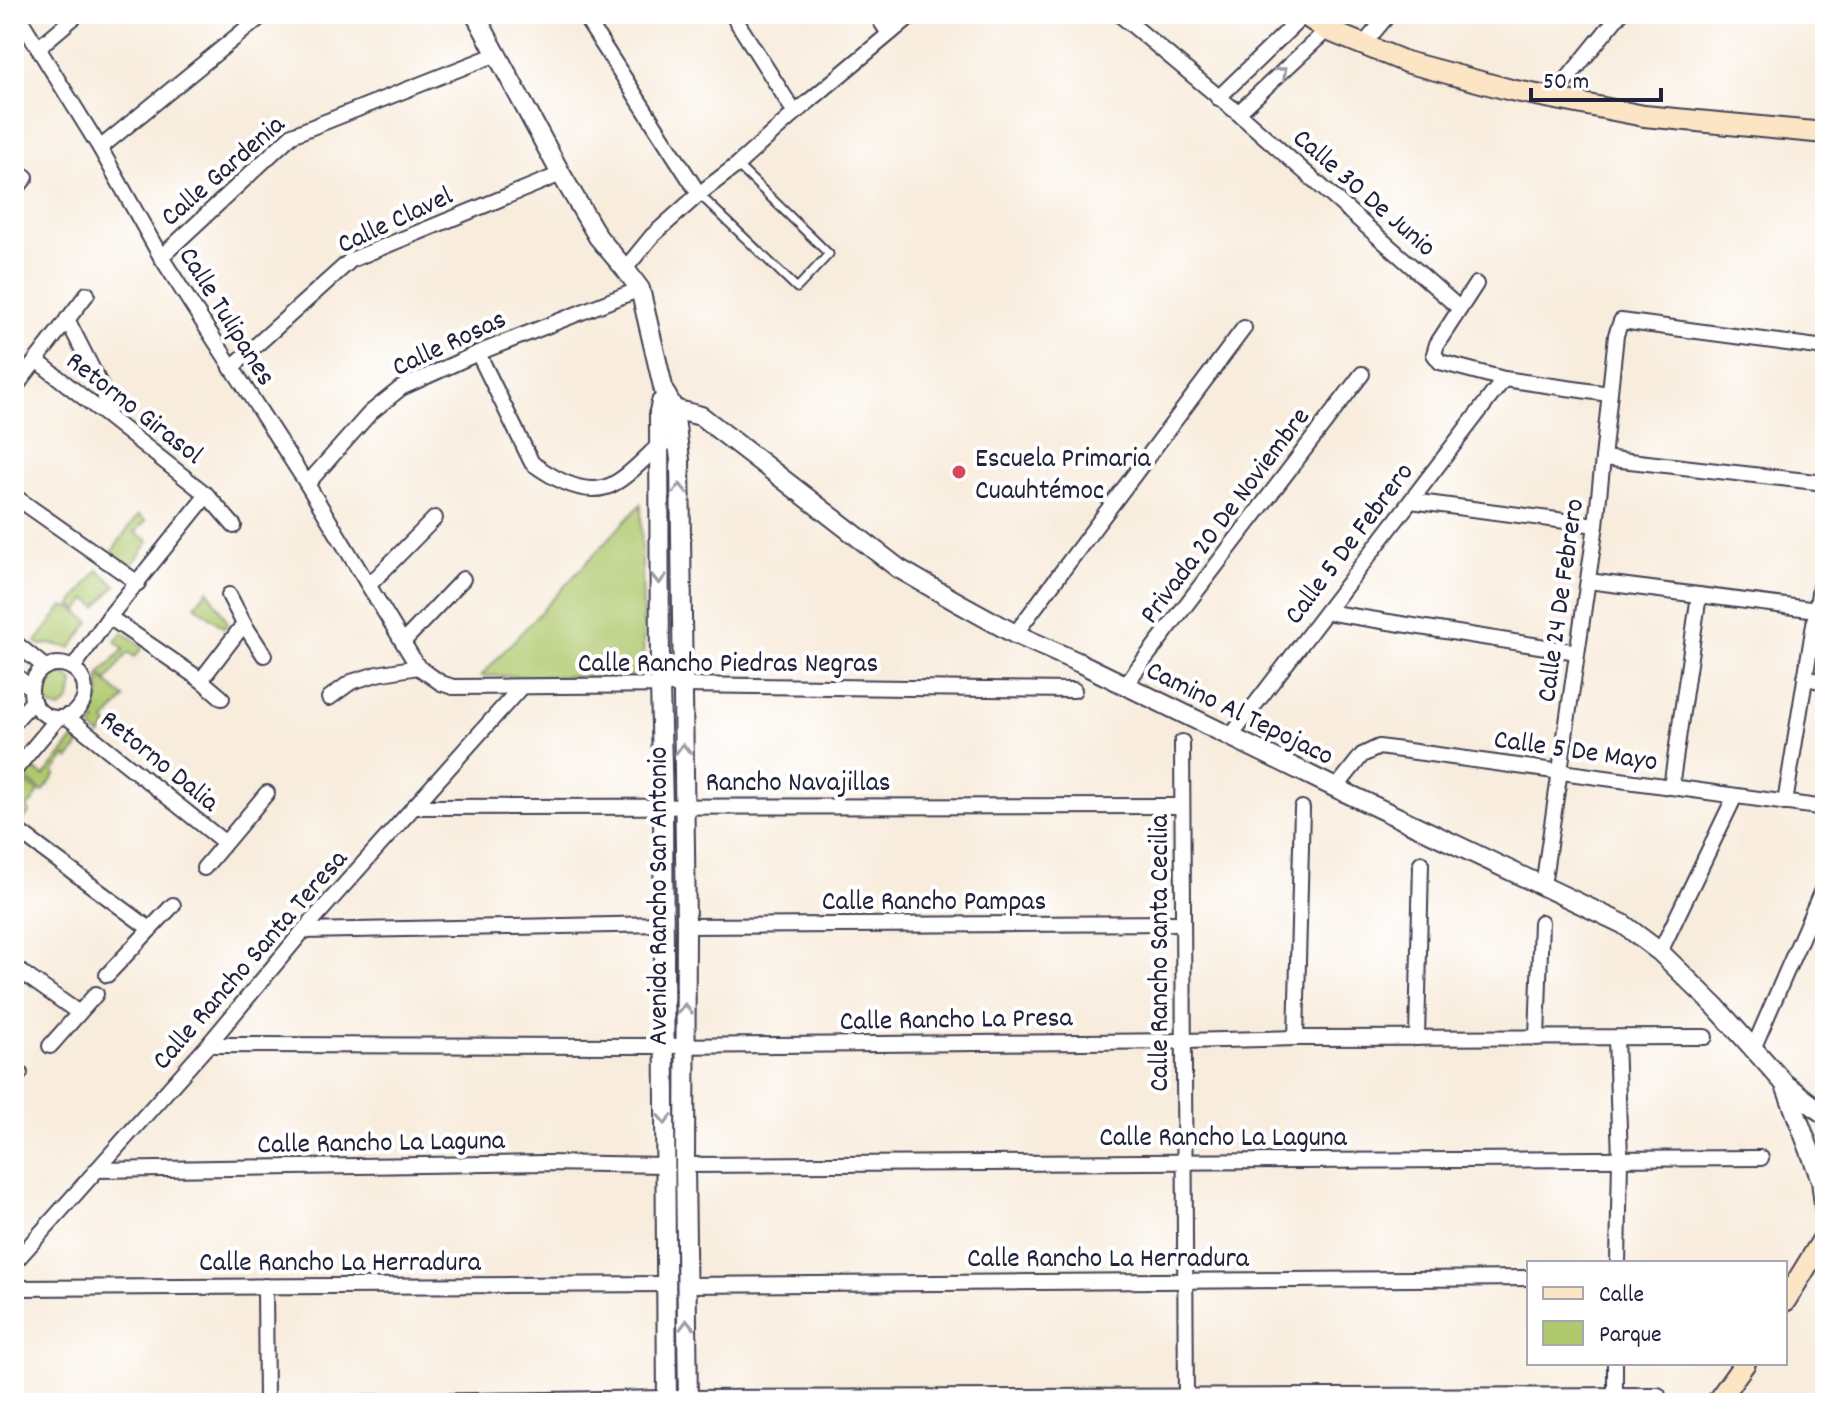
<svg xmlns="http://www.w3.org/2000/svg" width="1839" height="1417" font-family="Dekko,sans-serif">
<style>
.green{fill:#b0c96e;stroke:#697654;stroke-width:2}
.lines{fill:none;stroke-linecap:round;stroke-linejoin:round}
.service-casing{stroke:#424053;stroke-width:11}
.minor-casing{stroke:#424053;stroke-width:18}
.tertiary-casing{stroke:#424053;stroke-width:22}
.secondary-casing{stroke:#424053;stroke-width:24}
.service{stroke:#fff;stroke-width:7}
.minor{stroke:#fff;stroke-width:14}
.tertiary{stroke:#fff;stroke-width:18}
.secondary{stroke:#fce5c4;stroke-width:20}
.oneway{stroke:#9c9ca7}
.poi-dot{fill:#d1495b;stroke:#fff;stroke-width:3}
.labels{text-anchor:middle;stroke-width:8;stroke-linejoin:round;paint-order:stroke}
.street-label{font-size:28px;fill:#22223b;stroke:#fff}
.poi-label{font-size:28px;fill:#22223b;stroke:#fff;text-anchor:start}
</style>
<rect width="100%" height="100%" fill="#fff"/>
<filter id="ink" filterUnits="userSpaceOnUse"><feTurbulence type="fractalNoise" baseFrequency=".0125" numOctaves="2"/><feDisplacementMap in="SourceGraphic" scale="16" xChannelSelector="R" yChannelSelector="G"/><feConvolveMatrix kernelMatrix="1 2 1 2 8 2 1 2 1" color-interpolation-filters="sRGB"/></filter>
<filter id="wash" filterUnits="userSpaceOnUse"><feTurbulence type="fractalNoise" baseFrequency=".006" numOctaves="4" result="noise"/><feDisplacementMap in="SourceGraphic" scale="32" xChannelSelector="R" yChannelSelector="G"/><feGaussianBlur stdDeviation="1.8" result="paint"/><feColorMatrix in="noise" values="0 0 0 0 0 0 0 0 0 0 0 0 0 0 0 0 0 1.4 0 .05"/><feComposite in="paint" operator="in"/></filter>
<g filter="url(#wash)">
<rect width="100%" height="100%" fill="#f8ecdc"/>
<g class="green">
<path d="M641,504L644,676H481Z"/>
<path d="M138,515L146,521L135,532L149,541L129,570L108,557Z"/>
<path d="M98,570L116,585L97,607L87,599L79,611L72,604Z"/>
<path d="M208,590L228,623L224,628L195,605Z"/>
<path d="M63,606L68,608L70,606L90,622L71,648L51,644L41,645L36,642Z"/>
<path d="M123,632L143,647L135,657L129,653L125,656L107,681L100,674L124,649L115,641Z"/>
<path d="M62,670L73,682L70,700L60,709L44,704L37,689L41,676L51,671Z"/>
<path d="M100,677L125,698L105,721L108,725L100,736L90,726L96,722L92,718C98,705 102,691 98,678Z"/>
<path d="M74,739L80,744L69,759L66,756L54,771L56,774L43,792L24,777L32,768L44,776Z"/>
<path d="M27,783L39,792L33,802L27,807L30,812L23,820L14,813V807L19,800L14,795Z"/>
</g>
</g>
<g filter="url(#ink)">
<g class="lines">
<g class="service-casing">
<path id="service" d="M699,194L797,288L829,254L737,165"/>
</g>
<g class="minor-casing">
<g id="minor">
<path d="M17,14L100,148L161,257L307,484L418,667L441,683L453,687L682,685L1074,690"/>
<path d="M583,14L699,194"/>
<path d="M732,14L795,113"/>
<path d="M876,14L889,34"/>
<path d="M1119,14L1238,113L1459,308"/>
<path d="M1363,45L1389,14"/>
<path d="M39,47L78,14"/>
<path d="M1218,98L1304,15"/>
<path d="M1551,99L1620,14"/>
<path d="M1238,113L1327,30"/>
<path d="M100,148L264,14"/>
<path d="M14,192L26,177"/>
<path d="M161,257L292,135L497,54"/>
<path d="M625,269L652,236L699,194L737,165L795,113L913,14"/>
<path d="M1476,284L1437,344L1434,354L1440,362L1504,379L1609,394"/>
<path d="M67,319L104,392L108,416"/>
<path d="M478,353L532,463C554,479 589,499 615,483C630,475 646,457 659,445L666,443"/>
<path d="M36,360L207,495"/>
<path d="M231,368L351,260L561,174"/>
<path d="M14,389L87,294"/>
<path d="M1603,458L1825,483"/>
<path d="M307,484L370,413L401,388L478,353L640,289"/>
<path d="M14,496L138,583"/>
<path d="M1411,501L1596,525"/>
<path d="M1588,581L1825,611"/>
<path d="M369,585L435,518"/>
<path d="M229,595L244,624L264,655"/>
<path d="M1326,612L1577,652"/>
<path d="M109,617L201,680L222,698"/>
<path d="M1015,634L1244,328"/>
<path d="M14,642L45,667"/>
<path d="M403,642L463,579"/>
<circle cx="58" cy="691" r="27"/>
<path d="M73,668L109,617L207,495L234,526"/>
<path d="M14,674L31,688"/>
<path d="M1805,678L1825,682"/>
<path d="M201,680L244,624"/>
<path d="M1125,685L1362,374"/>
<path d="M329,698L351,682L377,674L418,667"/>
<path d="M66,716L224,842"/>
<path d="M14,722L33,701"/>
<path d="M1231,736L1504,379"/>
<path d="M1182,742L1186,1403"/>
<path d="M14,771L58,718"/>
<path d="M1671,787L1699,595"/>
<path d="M1336,788L1362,755L1379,747L1825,808"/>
<path d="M1785,803L1825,556"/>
<path d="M413,807L1182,806"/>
<path d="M14,828L150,929"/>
<path d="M204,868L267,793"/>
<path d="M1543,886L1596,525L1616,335L1621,321L1825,348"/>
<path d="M686,926L1183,923"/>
<path d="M303,931L663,924"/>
<path d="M1660,952L1735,796"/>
<path d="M14,967L79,1013"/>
<path d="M107,975L173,905"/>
<path d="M1296,1038L1302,808"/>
<path d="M1417,1038L1421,863"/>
<path d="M1537,1038L1541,922"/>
<path d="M1616,1038L1620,1159L1618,1263"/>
<path d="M208,1045L664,1046L1185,1041L1296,1038L1705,1037"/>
<path d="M50,1046L96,994"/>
<path d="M1753,1049L1825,883"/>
<path d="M14,1080L20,1073"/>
<path d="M685,1165L1761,1158"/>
<path d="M97,1170L545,1163L665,1165"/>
<path d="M14,1263L208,1045L303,931L521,687"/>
<path d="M687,1285L1529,1278"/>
<path d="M265,1286L266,1403"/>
<path d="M14,1288L666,1284"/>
<path d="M1615,1395V1363"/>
<path d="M353,1403L667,1398L1658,1395"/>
</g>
</g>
<g class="tertiary-casing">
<g id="tertiary">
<path d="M475,14L561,174L598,237L625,269L640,289L664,391L674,409L680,460L686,926L685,1165L688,1403"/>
<path d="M661,402L659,412L660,685L663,806L667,1403"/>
<path d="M659,412L674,409L701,416L898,568L957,602L1015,634L1080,663L1336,788L1623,924L1660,952L1716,1007L1784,1083L1825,1115"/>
<path d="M1785,1085L1821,1180L1825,1213"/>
</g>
</g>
<g class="secondary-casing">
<g id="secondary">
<path d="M1303,14L1327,30L1406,62L1511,90L1644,116L1825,133"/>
<path d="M1785,1301L1825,1236"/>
<path d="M1716,1403L1745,1363"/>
</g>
</g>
<use href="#service" class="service"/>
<use href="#minor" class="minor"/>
<use href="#tertiary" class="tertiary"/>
<use href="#secondary" class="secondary"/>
</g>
<defs><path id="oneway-chevron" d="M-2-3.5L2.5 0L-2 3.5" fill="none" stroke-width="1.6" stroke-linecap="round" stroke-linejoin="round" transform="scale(2)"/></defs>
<g class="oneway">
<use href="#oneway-chevron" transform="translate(1282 72) rotate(-43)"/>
<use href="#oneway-chevron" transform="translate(680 489) rotate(-91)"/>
<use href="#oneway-chevron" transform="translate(659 579) rotate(90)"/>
<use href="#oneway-chevron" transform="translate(683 749) rotate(-91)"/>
<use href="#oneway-chevron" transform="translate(685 1009) rotate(-90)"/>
<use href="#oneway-chevron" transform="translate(665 1119) rotate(89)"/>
<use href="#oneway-chevron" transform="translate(687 1325) rotate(-91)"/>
</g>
</g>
<circle class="poi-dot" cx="959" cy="472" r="8"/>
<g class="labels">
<g class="street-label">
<text transform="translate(221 169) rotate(-41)" y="10">Calle Gardenia</text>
<text transform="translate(1366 191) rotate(41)" y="10">Calle 30 De Junio</text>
<text transform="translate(394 218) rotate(-25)" y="10">Calle Clavel</text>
<text transform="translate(229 315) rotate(58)" y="10">Calle Tulipanes</text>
<text transform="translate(448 341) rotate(-25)" y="10">Calle Rosas</text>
<text transform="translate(136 406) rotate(38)" y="10">Retorno Girasol</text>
<text transform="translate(1223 514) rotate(-53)" y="10">Privada 20 De Noviembre</text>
<text transform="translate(1347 542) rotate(-53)" y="10">Calle 5 De Febrero</text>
<text transform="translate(1558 600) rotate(-82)" y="10">Calle 24 De Febrero</text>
<text x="728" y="671">Calle Rancho Piedras Negras</text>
<text transform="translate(1241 711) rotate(26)" y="10">Camino Al Tepojaco</text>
<text transform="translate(1576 748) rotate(8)" y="10">Calle 5 De Mayo</text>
<text transform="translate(161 759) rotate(39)" y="10">Retorno Dalia</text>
<text x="798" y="790">Rancho Navajillas</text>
<text transform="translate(656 896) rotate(-90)" y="10">Avenida Rancho San Antonio</text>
<text x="934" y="909">Calle Rancho Pampas</text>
<text transform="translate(1157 953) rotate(-90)" y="10">Calle Rancho Santa Cecilia</text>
<text transform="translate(248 958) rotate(-49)" y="10">Calle Rancho Santa Teresa</text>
<text transform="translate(956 1017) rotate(-1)" y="10">Calle Rancho La Presa</text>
<text x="1223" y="1145">Calle Rancho La Laguna</text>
<text transform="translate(381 1140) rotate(-1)" y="10">Calle Rancho La Laguna</text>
<text x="1108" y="1266">Calle Rancho La Herradura</text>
<text x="340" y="1270">Calle Rancho La Herradura</text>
</g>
<g class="poi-label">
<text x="975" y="466">Escuela Primaria<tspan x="975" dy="32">Cuauhtémoc</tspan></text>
</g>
</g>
<rect width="1839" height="1417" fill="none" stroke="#fff" stroke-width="48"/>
<rect x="1527" y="1261" width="260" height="104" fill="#ffffff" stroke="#a7a7b1" stroke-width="2"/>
<rect x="1543" y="1287" width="40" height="12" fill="#fce5c4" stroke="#a7a7b1" stroke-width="2"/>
<text x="1599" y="1301" font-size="24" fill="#22223b">Calle</text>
<rect x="1543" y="1321" width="40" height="24" fill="#b0c96e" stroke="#a7a7b1" stroke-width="2"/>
<text x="1599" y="1341" font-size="24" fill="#22223b">Parque</text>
<path d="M1531 88v12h130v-12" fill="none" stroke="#22223b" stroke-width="4"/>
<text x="1543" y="88" font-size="24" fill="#22223b" stroke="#ffffff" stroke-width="6" paint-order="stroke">50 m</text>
</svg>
